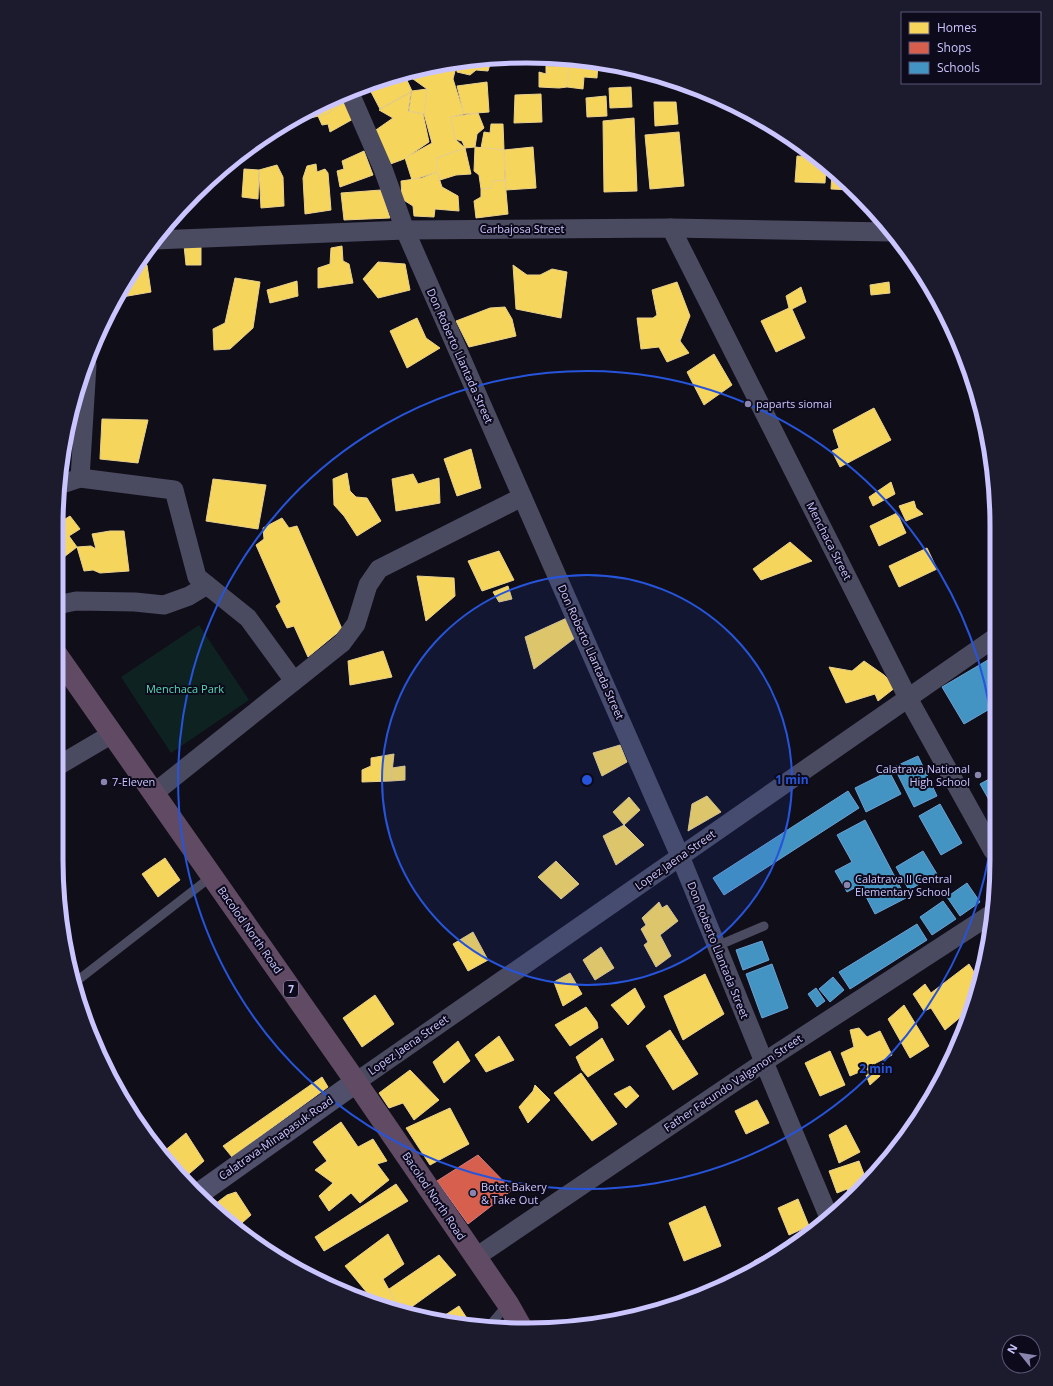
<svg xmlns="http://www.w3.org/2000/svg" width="1053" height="1386" font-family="'Open Sans',sans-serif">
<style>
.green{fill:#0e2222}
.homes{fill:#f6d55c;stroke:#e9d08d}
.shops{fill:#d6604d;stroke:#d27e82}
.schools{fill:#4393c3;stroke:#6ca2d5}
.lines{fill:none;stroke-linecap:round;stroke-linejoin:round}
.lane{stroke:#4a4a61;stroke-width:9}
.street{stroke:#4a4a61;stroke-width:19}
.secondary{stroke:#504f6c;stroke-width:22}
.highway{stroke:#614a63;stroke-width:22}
.ring{fill:none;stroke:#2654da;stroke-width:2}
.poi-dot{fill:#8985ae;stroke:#0d0b1b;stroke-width:1.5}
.labels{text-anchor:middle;stroke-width:4;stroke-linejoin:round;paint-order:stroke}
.shield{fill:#0d0b1b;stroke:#918dbb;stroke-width:1}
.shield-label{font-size:10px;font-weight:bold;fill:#cac5ff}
.street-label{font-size:11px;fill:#cac5ff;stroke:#0d0b1b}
.poi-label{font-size:11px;fill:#cac5ff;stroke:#0d0b1b;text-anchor:start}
.park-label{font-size:11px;fill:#53ddb7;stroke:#0d0b1b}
.rim{fill:none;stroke:#cac5ff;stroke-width:5}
.centre{fill:#2654da;stroke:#0d0b1b;stroke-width:2}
.ring-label{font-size:12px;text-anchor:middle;font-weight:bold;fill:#2654da;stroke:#0d0b1b;stroke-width:4;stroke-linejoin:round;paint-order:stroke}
</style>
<rect width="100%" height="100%" fill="#100e18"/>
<path class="green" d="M199,625L249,700L171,753L121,677Z"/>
<g class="homes">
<path d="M508,58L507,64H490L488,71L476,70L470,75L457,72V63Z"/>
<path d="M569,60L598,63L597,78L584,77L583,89L567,87Z"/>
<path d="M457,63L453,79L464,114L451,117L455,139L465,148L437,158V172L412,180L405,158L432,143L424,114L427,89L406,74L434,65Z"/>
<path d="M546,66L569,67L567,87L559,88L539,87V72L546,74Z"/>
<path d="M404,74L412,91L380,109L369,88L382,81Z"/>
<path d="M487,82L489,112L464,114L457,86Z"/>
<path d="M631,87L632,107L610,108L609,88Z"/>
<path d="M427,89L424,114L409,111L412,91Z"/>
<path d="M411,92L408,111L423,114L429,142L404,159L385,166L373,132L393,118L379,110Z"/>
<path d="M342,94L348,100L327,114L306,119L305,114Z"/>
<path d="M541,94L542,122L514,123L515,95Z"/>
<path d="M606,96L607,116L587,117L586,98Z"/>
<path d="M348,100L355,118L330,132L328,124L322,125L318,116L327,114Z"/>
<path d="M654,102H676L678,124L655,126Z"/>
<path d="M478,113L484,128L477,134L475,147L465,148L462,141L455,139L451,117Z"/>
<path d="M634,118L637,191L604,192L603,121Z"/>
<path d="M491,124H503L504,150L481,148L484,132L490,133Z"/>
<path d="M679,132L684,186L650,189L645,135Z"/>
<path d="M475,147L504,150L505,180L493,181L491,188L481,189L479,175L474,171Z"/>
<path d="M533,147L536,188L506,190L504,150Z"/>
<path d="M465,148L471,174L456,175L440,180L437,172V158Z"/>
<path d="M364,151L373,175L340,187L337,171L344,169L342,161Z"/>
<path d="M797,156L814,157L826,166L825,183L795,182Z"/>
<path d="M316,164L317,172L325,169L328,173L331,210L305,214L303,178L307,166Z"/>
<path d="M277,165L283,177L284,206L261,208L259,170Z"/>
<path d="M244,169L259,170L258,199L242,197Z"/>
<path d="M832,171L852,188V190L831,189Z"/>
<path d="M437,172L442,187L458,196L459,211L435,209L434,217L414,216L413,206L402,199L401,181L422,178Z"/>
<path d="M505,180L508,214L476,218L474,201L481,197V189L491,188L493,181Z"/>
<path d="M381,190L390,218L344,220L341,193Z"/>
<path d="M184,245L201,246V265H186Z"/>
<path d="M342,246L343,261L349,264L353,283L318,288V268L330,264L331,248Z"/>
<path d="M378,262L405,264L410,290L378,298L363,279Z"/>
<path d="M139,263L147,265L151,292L122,297L118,296Z"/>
<path d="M513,265L527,275H540L552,269L567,272L561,318L516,309Z"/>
<path d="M235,278L260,282L253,328L230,349L214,350L213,329L225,323Z"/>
<path d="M297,281L298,296L270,303L267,290Z"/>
<path d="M677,282L690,316L680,341L689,353L667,362L659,347L641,349L637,318H653L657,315L652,290Z"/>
<path d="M889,282L890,293L871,295L870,285Z"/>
<path d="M801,287L806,302L792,309L805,338L776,352L761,321L789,308L786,296Z"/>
<path d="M505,307L512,319L516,336L469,347L456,321L490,308Z"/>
<path d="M417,318L426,338L440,348L407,368L390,331Z"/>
<path d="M714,354L732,385L704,405L687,372Z"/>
<path d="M874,408L891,440L840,467L832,451L839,448L833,430Z"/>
<path d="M102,419L148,420L138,463L100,459Z"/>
<path d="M471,449L481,488L457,496L444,459Z"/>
<path d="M347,473L350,491L356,497L367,498L381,521L357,536L344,516L334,505L333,479Z"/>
<path d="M413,474L418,484L439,478L440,503L396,511L392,479Z"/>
<path d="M213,479L266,485L258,529L206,521Z"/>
<path d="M891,482L895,494L873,506L869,497Z"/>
<path d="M914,501L916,508L923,514L906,521L899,506Z"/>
<path d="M897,513L906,533L879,546L870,526Z"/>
<path d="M70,516L80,529L69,536L77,547L64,557L57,553V524Z"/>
<path d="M282,518L289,528L297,526L342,629L308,657L294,626L287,628L276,606L281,602L256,545L264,539L263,528Z"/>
<path d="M110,531H124L129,571L100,573L93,570L84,571L77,547L91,546L96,549L92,534Z"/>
<path d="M790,542L812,561L761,580L753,569Z"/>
<path d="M927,548L937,569L899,587L889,566Z"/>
<path d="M499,551L514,580L482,591L468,561Z"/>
<path d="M417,576L454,578L455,596L426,621Z"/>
<path d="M508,586L512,599L499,602L493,592Z"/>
<path d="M569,617L575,638L534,669L525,637Z"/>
<path d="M383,651L392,677L350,685L348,661Z"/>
<path d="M864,661L884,675L896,687L878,701L875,694L846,703L829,667L852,671Z"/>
<path d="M56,713L63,723L56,728Z"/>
<path d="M620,745L627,762L602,776L593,753Z"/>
<path d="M394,754L391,781L362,782V770L371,766V758Z"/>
<path d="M405,766V780L391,781L392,768Z"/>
<path d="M707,796L721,812L688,831L692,804Z"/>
<path d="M629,797L640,810L624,825L613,812Z"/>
<path d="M624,825L644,845L616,865L603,836Z"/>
<path d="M165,858L180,880L158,897L142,874Z"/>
<path d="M556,861L579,884L561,899L538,877Z"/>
<path d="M659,902L662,908L667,905L678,921L660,935L671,956L656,967L644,945L648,942L641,929L646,925L642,918Z"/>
<path d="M473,932L488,960L468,971L453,944Z"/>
<path d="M601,947L614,968L595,980L583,960Z"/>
<path d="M969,964L979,980L975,996L964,1004L969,1010L945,1030L931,1008L924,1011L913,994L925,984L931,993Z"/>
<path d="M570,973L582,994L563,1006L554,982Z"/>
<path d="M705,974L724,1014L683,1040L664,996Z"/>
<path d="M635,988L645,1007L628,1025L611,1005Z"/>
<path d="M375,995L394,1024L362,1047L343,1018Z"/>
<path d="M904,1005L929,1046L910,1058L888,1019Z"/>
<path d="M586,1007L597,1022L598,1028L570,1046L555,1025Z"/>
<path d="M859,1028L867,1037L880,1031L892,1055L874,1064L880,1076L870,1085L864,1070L850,1076L841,1053L854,1047L850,1030Z"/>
<path d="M670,1030L698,1074L673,1090L646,1046Z"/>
<path d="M499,1036L514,1060L486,1072L475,1055Z"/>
<path d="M602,1038L614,1060L588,1077L582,1070L576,1057Z"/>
<path d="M458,1041L470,1061L444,1083L433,1062Z"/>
<path d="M830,1051L845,1085L820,1096L805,1063Z"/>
<path d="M410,1070L439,1100L414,1120L403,1103L389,1108L379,1093Z"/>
<path d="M581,1073L617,1124L592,1141L554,1093Z"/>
<path d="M322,1077L328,1087L232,1157L223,1146Z"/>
<path d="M535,1085L550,1100L528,1123L519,1107L533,1091Z"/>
<path d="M630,1086L639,1096L626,1108L614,1094Z"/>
<path d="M757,1100L769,1123L746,1134L735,1111Z"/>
<path d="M930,1100L922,1111L919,1105Z"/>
<path d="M450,1108L469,1144L430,1165L406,1128Z"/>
<path d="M341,1122L358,1147L373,1139L387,1161L377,1164L389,1180L360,1203L351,1193L329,1211L319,1196L333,1183L315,1170L327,1161L313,1142Z"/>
<path d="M846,1125L860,1152L839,1163L829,1135Z"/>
<path d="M186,1133L204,1161L183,1179L163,1152Z"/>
<path d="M859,1161L867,1182L850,1196L847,1189L837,1193L829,1171Z"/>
<path d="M396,1184L408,1201L324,1251L315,1237Z"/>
<path d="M236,1192L251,1215L235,1229L211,1207L227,1195Z"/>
<path d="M798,1199L809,1226L789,1235L778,1208Z"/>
<path d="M705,1206L721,1246L684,1261L669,1223Z"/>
<path d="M388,1234L404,1264L383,1279L396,1302L389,1305L373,1300L345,1266Z"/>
<path d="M783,1246L786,1252L756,1266L754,1261Z"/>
<path d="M439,1255L456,1275L406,1311L399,1309L389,1289Z"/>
<path d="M459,1306L470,1323L436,1321Z"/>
</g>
<path class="shops" d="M478,1155L512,1190L468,1224L437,1181Z"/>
<g class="schools">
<path d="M993,657V707L964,724L942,687Z"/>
<path d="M918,756L937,796L914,807L894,767Z"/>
<path d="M889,771L901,794L866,812L855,788Z"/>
<path d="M993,777V807L980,784Z"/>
<path d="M848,791L859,808L724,895L713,878Z"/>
<path d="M940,804L962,843L941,855L919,816Z"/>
<path d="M865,820L906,898L875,914L860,885L847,892L835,871L852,862L837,835Z"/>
<path d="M923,851L937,874L909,890L896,867Z"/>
<path d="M967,883L980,902L960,916L947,897Z"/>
<path d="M943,901L956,919L932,935L920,917Z"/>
<path d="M917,924L927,940L850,989L839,972Z"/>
<path d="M762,941L769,960L743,970L736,950Z"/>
<path d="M772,964L788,1008L762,1018L746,974Z"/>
<path d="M833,977L844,990L830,1002L819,989Z"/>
<path d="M816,988L825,1001L817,1007L808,994Z"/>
</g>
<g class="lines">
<g class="lane">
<path d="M717,946L764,926"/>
<path d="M73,984L212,876"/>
<path d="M490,1325L508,1304"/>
</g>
<g class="street">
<path d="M349,91L383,169L405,230L680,856L764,1062L828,1215"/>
<path d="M671,228L908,698L993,851"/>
<path d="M154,240L405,230L671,228L890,232"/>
<path d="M80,478L174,490L197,577L248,618L294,681"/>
<path d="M59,485L80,478L87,365"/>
<path d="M57,605L76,601L135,602L164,605L189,596L207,585"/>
<path d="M56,767L112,734"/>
<path d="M154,793L342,643L356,624L368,585L379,569L522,497"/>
<path d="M356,1082L993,639"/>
<path d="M476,1257L764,1062L993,913"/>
</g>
<path class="secondary" d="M197,1195L356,1082"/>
<path class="highway" d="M57,655L356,1082L508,1304L521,1327"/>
</g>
<circle cx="587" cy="780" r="205" fill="#2654da" fill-opacity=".12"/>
<g class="ring">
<circle cx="587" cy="780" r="205"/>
<path d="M993 830A409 409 0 1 1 993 730"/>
</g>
<g class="poi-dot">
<circle cx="748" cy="404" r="4"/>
<circle cx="978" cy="775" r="4"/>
<circle cx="104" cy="782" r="4"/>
<circle cx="847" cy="885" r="4"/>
<circle cx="473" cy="1193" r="4"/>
</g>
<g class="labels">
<rect class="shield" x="284" y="981" width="14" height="16" rx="3"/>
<g class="shield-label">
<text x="291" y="993">7</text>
</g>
<g class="street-label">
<text x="522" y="233">Carbajosa Street</text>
<text transform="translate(460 356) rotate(66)" y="4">Don Roberto Llantada Street</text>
<text transform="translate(829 541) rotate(63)" y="4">Menchaca Street</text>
<text transform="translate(591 652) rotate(66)" y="4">Don Roberto Llantada Street</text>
<text transform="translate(675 860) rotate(-35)" y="4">Lopez Jaena Street</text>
<text transform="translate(250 930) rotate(55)" y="4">Bacolod North Road</text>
<text transform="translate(718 950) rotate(68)" y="4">Don Roberto Llantada Street</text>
<text transform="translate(408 1045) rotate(-35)" y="4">Lopez Jaena Street</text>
<text transform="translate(733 1083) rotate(-34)" y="4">Father Facundo Valganon Street</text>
<text transform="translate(276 1138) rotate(-35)" y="4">Calatrava-Minapasuk Road</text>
<text transform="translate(434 1196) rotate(56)" y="4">Bacolod North Road</text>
</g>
<g class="poi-label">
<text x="756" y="408">paparts siomai</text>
<text x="970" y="773" text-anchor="end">Calatrava National<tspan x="970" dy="13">High School</tspan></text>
<text x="112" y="786">7-Eleven</text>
<text x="855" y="883">Calatrava II Central<tspan x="855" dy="13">Elementary School</tspan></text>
<text x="481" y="1191">Botet Bakery<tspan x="481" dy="13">&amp; Take Out</tspan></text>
</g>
<g class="park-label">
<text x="185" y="693">Menchaca Park</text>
</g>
</g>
<path d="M0 0H1053V1386H0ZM526 63H527A463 463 0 0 1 990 526V860A463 463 0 0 1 527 1323H526A463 463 0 0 1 63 860V526A463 463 0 0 1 526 63Z" fill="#1c1a2d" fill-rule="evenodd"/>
<path class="rim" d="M526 63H527A463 463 0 0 1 990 526V860A463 463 0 0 1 527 1323H526A463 463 0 0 1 63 860V526A463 463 0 0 1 526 63Z"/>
<circle cx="587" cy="780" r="6" class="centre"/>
<g class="ring-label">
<text x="792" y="784">1 min</text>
<text x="876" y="1073">2 min</text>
</g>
<rect x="901" y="12" width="140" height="72" fill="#0d0b1b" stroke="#595576"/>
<rect x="909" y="22" width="20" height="12" fill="#f6d55c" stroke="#595576"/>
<text x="937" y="32" font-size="12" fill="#cac5ff">Homes</text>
<rect x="909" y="42" width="20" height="12" fill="#d6604d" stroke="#595576"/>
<text x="937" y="52" font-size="12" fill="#cac5ff">Shops</text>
<rect x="909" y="62" width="20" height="12" fill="#4393c3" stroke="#595576"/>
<text x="937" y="72" font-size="12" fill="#cac5ff">Schools</text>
<g transform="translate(1021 1354) rotate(300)"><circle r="19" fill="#0d0b1b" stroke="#595576"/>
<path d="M0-3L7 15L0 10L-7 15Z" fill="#8985ae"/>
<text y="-6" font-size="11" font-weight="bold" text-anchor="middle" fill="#cac5ff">N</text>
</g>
</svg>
